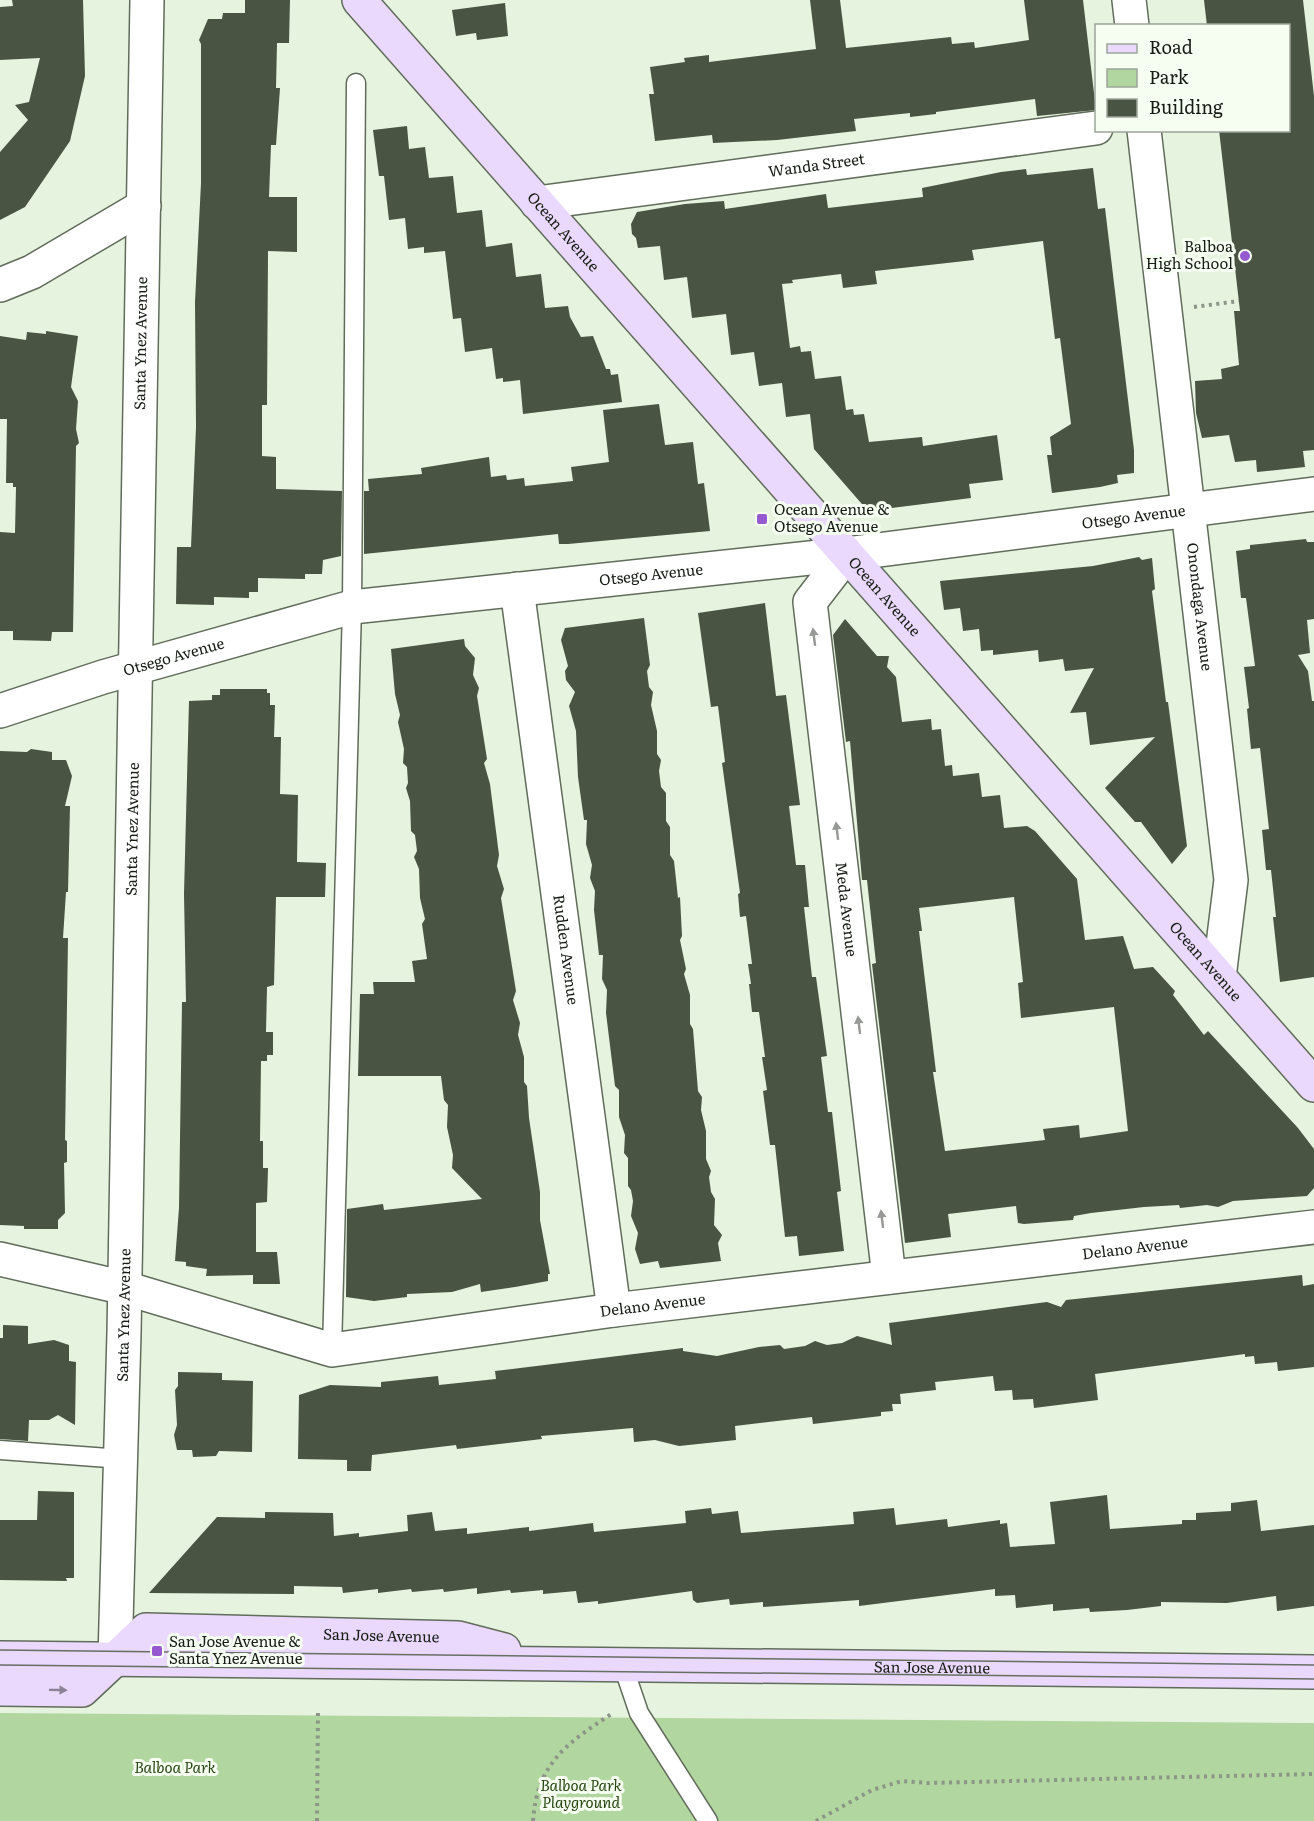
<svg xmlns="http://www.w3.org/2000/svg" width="1314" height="1821" font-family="Literata,serif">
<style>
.green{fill:#b2d69f}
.building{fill:#495443;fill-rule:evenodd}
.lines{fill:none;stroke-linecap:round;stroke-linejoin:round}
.service-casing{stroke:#616c5b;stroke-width:21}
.minor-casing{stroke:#616c5b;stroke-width:36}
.secondary-casing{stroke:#616c5b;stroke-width:36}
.path{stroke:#8c9587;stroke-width:4;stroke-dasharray:3 4.5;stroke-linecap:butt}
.service{stroke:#fff;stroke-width:18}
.minor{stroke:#fff;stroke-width:33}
.secondary{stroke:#ead8fd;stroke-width:33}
.tram{stroke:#676f63;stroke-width:1.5}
.oneway{fill:#979996}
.oneway2{fill:#8b8395}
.poi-dot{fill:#9659d0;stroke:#f6fef2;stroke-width:2}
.labels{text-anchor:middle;stroke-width:6;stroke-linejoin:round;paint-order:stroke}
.street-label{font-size:15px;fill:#171c15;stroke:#f6fef2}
.poi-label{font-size:15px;fill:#171c15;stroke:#f6fef2;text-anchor:start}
.park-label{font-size:15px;font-style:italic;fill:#284612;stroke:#f6fef2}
</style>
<rect width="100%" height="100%" fill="#e6f3df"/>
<path class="green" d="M0,1713L1314,1723V1821H0Z"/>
<g class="building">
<path d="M12,0H83L85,76L70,141L25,207L0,220V152L28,120L15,105L29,102L40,58L0,60V7L13,6Z"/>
<path d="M245,0H290L289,43H277L276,88H280L276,145H271L269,197H297V252L268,251L267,405H262V456L276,457V489L342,491L341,556L323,560L322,574H305V579L258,578V592H249V598L214,597V605L176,604L177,547H191L196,427L195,302L201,183V44L199,40L208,19H222L223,13H245Z"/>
<path d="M810,0H840L846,48L951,37L952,44L974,42L975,48L1029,40L1024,0H1083L1096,110L1037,116L1035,99L936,112V114L910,117V113L854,119L856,131L777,140L713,143L712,135L655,141L649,94H654L650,67L685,62L684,58L709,55V62L816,49Z"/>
<path d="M1204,0H1303L1314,96V450L1303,451L1305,467L1257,472L1256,460L1235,462L1229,435L1202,438L1196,413L1195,381L1222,379L1221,369L1239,365L1234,311H1240L1219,130H1288V26H1207Z"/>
<path d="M505,3L508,36L477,40L476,33L456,36L452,10Z"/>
<path d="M407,126L409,149L425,147L429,178L453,176L457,213L482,210L486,247L512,243L516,277L541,274L545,308L568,306L570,317L581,337L593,336L606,369H610L611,375L618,374L622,402L523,414L520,380L503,382V378L496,379L492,348L465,352L461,318L453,319L445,251L424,253V247L408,249L405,218L389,220L384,176H379L373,130Z"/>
<path d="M1093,168L1098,209L1105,208L1134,450V473L1117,475L1118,483L1100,487L1052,493L1047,455H1052L1050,437L1071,424L1060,338L1055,339L1043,241L972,250L974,260L875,271L877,284L843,288L841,274L792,280L793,283L782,284L790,348L800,346L801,352L811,351L815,379L841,376L846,410L853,409L854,415L864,414L869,442L922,437L923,446L997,435L1003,480L969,484L971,498L868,511L814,449L810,414L786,417L782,383L759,386L754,352L731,355L726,314L692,318L687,277L664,280L660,246L638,248L636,238L632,234L631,224L637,212L685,204L724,201L725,209L826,194L828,208L923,197L922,188L1001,172L1026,169L1027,175Z"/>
<path d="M46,331L78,336L71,387L78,401L76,429L79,443L76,446L73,632H52L51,641L13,640V631H0V532L15,533L16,487H13V483H6L7,419H0V336L26,340L27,332L46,334Z"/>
<path d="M659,404L665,445L693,442L698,484L704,483L710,531L568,544H559L558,534L364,554V491H369L368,479L422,474L421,468L489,457L491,477L506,475L507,480L524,478L525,486L573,481L571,467L609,462L603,410Z"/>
<path d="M1306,539L1307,542H1314V619L1307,620L1310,653L1298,655L1308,671L1312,701H1314V977L1280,982L1273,917H1276L1271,870H1266L1262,830L1269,829L1260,748L1251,749L1247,709L1249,708L1244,667L1255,666L1246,598H1241L1236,551L1250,549V545Z"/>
<path d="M1139,557L1142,560L1152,558L1155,589L1152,591L1166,702H1168L1187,846L1172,864L1141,822H1135L1105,788L1155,737L1090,745L1086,712L1070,713L1094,668L1065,671L1063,659L1039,662L1038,650L993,655V650L981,651L979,629L963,631L960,608L944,610L940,581L1093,566Z"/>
<path d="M765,603L776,696L786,695L800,805L789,806L796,865H805L809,907H804L812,977H816L827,1056L821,1057L828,1112H832L841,1191L837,1192L844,1251L799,1256L797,1236L785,1237L775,1145H770L763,1091L767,1090L762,1057H765L759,1012H752L749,984H751L748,964H752L746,916L740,917L738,894L740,893L722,763L725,762L718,706L711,707L698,613Z"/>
<path d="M644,618L650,665L647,671L649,687L653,692L651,705L657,731V754L661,760L659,771L661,787L666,793V821L670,827V855L674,861L678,898L680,897L682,936L680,940L686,969L684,974L690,995V1024L693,1029L698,1091L702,1097L701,1110L706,1131V1159L711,1171L709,1177L711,1192L715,1199L714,1225L722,1235L718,1243L721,1261L660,1268L658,1261L640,1264L635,1249L638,1233L631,1216L633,1201L631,1190L628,1186V1158L624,1153L625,1135L619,1117V1090L615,1086L606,1013L607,990L602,979L603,955H599L594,910L595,891L590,878L592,865L586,844L587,820H584L578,777L576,731L569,706L575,692L566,680L565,671L568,666L561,640L565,628Z"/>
<path d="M845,619L877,656H889L887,667L896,677L902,722L931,719L932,730L941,729L945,766L952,765L953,776L979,773L982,797L1000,795L1004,828L1027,826L1035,831L1077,879L1085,940L1123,936L1134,969L1153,967L1175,991L1173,995L1204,1035L1208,1031L1298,1128L1314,1149V1188L1307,1196L1233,1201L1218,1207L1207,1205L1180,1208L1179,1205L1144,1207L1091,1213L1074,1216L1073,1220L1024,1224L1018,1223L1016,1206L948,1214L951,1237L905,1243L872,964L876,963L867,880H862L850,741L846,742L833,635ZM1014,897L1023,982L1018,983L1021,1018L1114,1007L1128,1131L1080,1138L1079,1125L1043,1129L1045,1140L945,1151L933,1072H936L919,931H922L919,908Z"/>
<path d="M464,639L465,646L475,658L473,675L479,688L477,696L487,759L484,763L490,784L499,855L497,866L504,889L501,898L516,991L513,1000L520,1023L518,1035L524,1057V1082L527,1086L529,1118L540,1192V1220L550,1274H548V1281L515,1287L481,1292L480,1284L452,1292L407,1294V1297L374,1301L346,1297L347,1209L383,1204L384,1210L482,1199L452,1168L453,1155L447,1127L448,1105L444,1100L441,1076H358L360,994H374L373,982H415L412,961L427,959L422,924L425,919L420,898L419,869L414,857L417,851L415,835L411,831L410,801L406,788L408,783L407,767L403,763L404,749L398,722L400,715L395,694L391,649Z"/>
<path d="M220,689H267V693H270V705H275L274,737H281L280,794L298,795L297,862L326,863L325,897H276L274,985L267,987L266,1032H273V1055H267V1061H261L260,1141H263V1168H268L267,1202L256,1203V1252H277L280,1284H253V1275L206,1276L207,1269L186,1266V1262L175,1261L179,1208L182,1002H186L184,894L189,701L212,700V695H220Z"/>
<path d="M31,749L52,752V760H66L72,776L65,806H70L68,892H66L63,938H68L65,1140L67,1141V1162L64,1163L65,1213L58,1220V1229H24V1226L0,1225V751L27,752Z"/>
<path d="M1302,1275L1303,1286L1314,1284V1367L1278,1371L1277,1362L1255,1364L1254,1356L1245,1357V1354L1095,1374L1098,1400L1034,1408L1033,1399L1013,1400L1012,1390L995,1391L993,1376L935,1382L936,1390L900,1394L901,1404H892L893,1411L881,1412V1416L813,1424L812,1417L735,1426L736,1440L679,1446L655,1440L634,1442L633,1428L541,1436L542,1439L457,1449L456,1445L372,1455L371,1471H347V1460L298,1459L299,1395L330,1385L381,1387V1382L438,1376L439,1385L496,1379L495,1371L683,1348V1351L717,1356L759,1347L780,1345L784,1349L805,1346L815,1341L827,1345L842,1343L857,1336L892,1345L889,1323L1047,1302L1061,1307L1066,1300Z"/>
<path d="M3,1325L28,1326V1344L54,1340L69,1345V1361L76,1362L75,1425L58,1415L49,1420H29L28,1441L0,1439V1338H3Z"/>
<path d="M178,1372L222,1373V1380L253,1381L252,1452L219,1451L216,1456L193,1457L192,1450H177L174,1435L177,1425L175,1390L178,1386Z"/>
<path d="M38,1491L74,1492V1578H66L67,1581L0,1580V1520H37Z"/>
<path d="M1107,1495L1110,1529L1182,1524V1520H1196V1513L1231,1511V1503L1257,1500L1261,1531L1314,1525V1606L1277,1611L1276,1596L1227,1603L1161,1602V1606L1127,1610L1090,1612L1089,1608L1053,1611V1604L1016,1608L1015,1595L995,1596V1589L859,1606V1600L763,1607V1602L730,1605L729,1599L697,1603L693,1600L692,1591L598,1604V1601L578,1603L576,1591L543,1594V1590L511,1593L510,1590L477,1594V1588L444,1592L443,1589L412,1592L411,1589L378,1593V1589L343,1593L342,1587L294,1586V1594L149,1593L217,1517L265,1518V1512L333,1513L334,1536L359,1533V1537L408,1531L407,1515L432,1512L435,1531L467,1528V1534L529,1527V1531L593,1523L594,1532L686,1523L685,1511L711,1508L712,1514L738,1511L741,1533L854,1524L853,1512L894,1508L896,1525L947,1519L948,1527L1000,1520V1524L1007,1523L1010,1547L1055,1544L1050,1502Z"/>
</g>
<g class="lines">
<g class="service-casing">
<g id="service">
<path d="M332,1350L352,607L356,83"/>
<path d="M0,1450L122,1459"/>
<path d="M622,1663L639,1713L708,1821"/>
</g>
</g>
<g class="minor-casing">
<g id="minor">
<path d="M1129,0L1132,26"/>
<path id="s1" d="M1144,130L1231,880L1219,977"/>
<path id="s2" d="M537,203L1096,128"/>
<path d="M0,285L32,272L144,206"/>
<path id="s3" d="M847,554L810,602L889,1277"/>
<path id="s4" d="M517,589L614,1310"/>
<path id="s5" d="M0,711L103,677L352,607L847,554L1314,494"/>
<path id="s6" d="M0,1259L125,1288L332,1350L614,1310L1314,1227"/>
<path id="s7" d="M115,1659L124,1333L147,0"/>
</g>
</g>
<g class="secondary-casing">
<g id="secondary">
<path id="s8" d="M359,0L1314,1085"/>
<path id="s9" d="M0,1658L1314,1672"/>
<path id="s10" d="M0,1689L82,1690L146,1630L458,1638L504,1650"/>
</g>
</g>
<g class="path">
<path d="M1194,307L1239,301"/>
<path d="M317,1821L318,1709"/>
<path d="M533,1821C537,1763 567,1743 613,1713"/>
<path d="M816,1821L872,1790L902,1781L928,1783L1314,1774"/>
</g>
<use href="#service" class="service"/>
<use href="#minor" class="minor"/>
<use href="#secondary" class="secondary"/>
<g class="tram">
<path d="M0,1650L1314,1665"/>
<path d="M0,1665L1314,1679"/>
</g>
</g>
<defs><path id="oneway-solid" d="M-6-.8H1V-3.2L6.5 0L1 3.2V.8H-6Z" transform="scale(1.5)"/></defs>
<g class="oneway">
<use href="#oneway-solid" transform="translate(814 637) rotate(-97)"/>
<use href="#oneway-solid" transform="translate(837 831) rotate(-97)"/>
<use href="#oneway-solid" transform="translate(859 1025) rotate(-97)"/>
<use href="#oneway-solid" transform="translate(882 1219) rotate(-97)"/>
</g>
<use class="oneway2" href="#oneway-solid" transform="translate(58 1690) rotate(1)"/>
<g class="poi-dot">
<circle cx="1245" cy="256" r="6"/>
<rect x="756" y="513" width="12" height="12" rx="3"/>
<rect x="151" y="1645" width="12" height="12" rx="3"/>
</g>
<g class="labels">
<g class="street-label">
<text dy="5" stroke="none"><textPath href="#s2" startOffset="282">Wanda Street</textPath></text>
<text dy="5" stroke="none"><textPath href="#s8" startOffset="309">Ocean Avenue</textPath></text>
<text dy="5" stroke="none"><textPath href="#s7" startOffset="1316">Santa Ynez Avenue</textPath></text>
<text dy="5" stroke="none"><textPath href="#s5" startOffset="1154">Otsego Avenue</textPath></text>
<text dy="5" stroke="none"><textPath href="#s5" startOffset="668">Otsego Avenue</textPath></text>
<text dy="5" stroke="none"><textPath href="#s8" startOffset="795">Ocean Avenue</textPath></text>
<text dy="5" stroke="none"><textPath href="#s1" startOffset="480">Onondaga Avenue</textPath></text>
<text dy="5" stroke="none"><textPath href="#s5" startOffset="182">Otsego Avenue</textPath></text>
<text dy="5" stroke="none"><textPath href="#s7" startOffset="830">Santa Ynez Avenue</textPath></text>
<text dy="5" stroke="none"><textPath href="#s3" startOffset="370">Meda Avenue</textPath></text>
<text dy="5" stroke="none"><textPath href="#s4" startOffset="364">Rudden Avenue</textPath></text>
<text dy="5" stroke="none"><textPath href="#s8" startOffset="1281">Ocean Avenue</textPath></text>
<text dy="5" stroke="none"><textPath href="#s6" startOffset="1154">Delano Avenue</textPath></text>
<text dy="5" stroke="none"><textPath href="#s6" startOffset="668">Delano Avenue</textPath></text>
<text dy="5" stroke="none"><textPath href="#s7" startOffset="344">Santa Ynez Avenue</textPath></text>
<text dy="5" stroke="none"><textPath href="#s10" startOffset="405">San Jose Avenue</textPath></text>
<text dy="5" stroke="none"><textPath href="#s9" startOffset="932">San Jose Avenue</textPath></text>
</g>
<g class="poi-label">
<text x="1233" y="252" text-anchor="end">Balboa<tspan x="1233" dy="17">High School</tspan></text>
<text x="774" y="515">Ocean Avenue &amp;<tspan x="774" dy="17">Otsego Avenue</tspan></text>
<text x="169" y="1647">San Jose Avenue &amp;<tspan x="169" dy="17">Santa Ynez Avenue</tspan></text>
</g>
<g class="park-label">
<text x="175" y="1773">Balboa Park</text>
<text x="581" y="1791">Balboa Park<tspan x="581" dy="17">Playground</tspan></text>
</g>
</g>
<rect x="1095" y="24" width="195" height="108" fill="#f6fef2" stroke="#9da49a" stroke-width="1.5"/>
<rect x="1107" y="44" width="30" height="9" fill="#ead8fd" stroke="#9da49a" stroke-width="1.5"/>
<text x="1149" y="54" font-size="18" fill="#171c15">Road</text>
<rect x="1107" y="69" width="30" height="18" fill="#b2d69f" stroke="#9da49a" stroke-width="1.5"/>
<text x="1149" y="84" font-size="18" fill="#171c15">Park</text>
<rect x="1107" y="99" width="30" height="18" fill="#495443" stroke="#9da49a" stroke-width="1.5"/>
<text x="1149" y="114" font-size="18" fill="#171c15">Building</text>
</svg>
